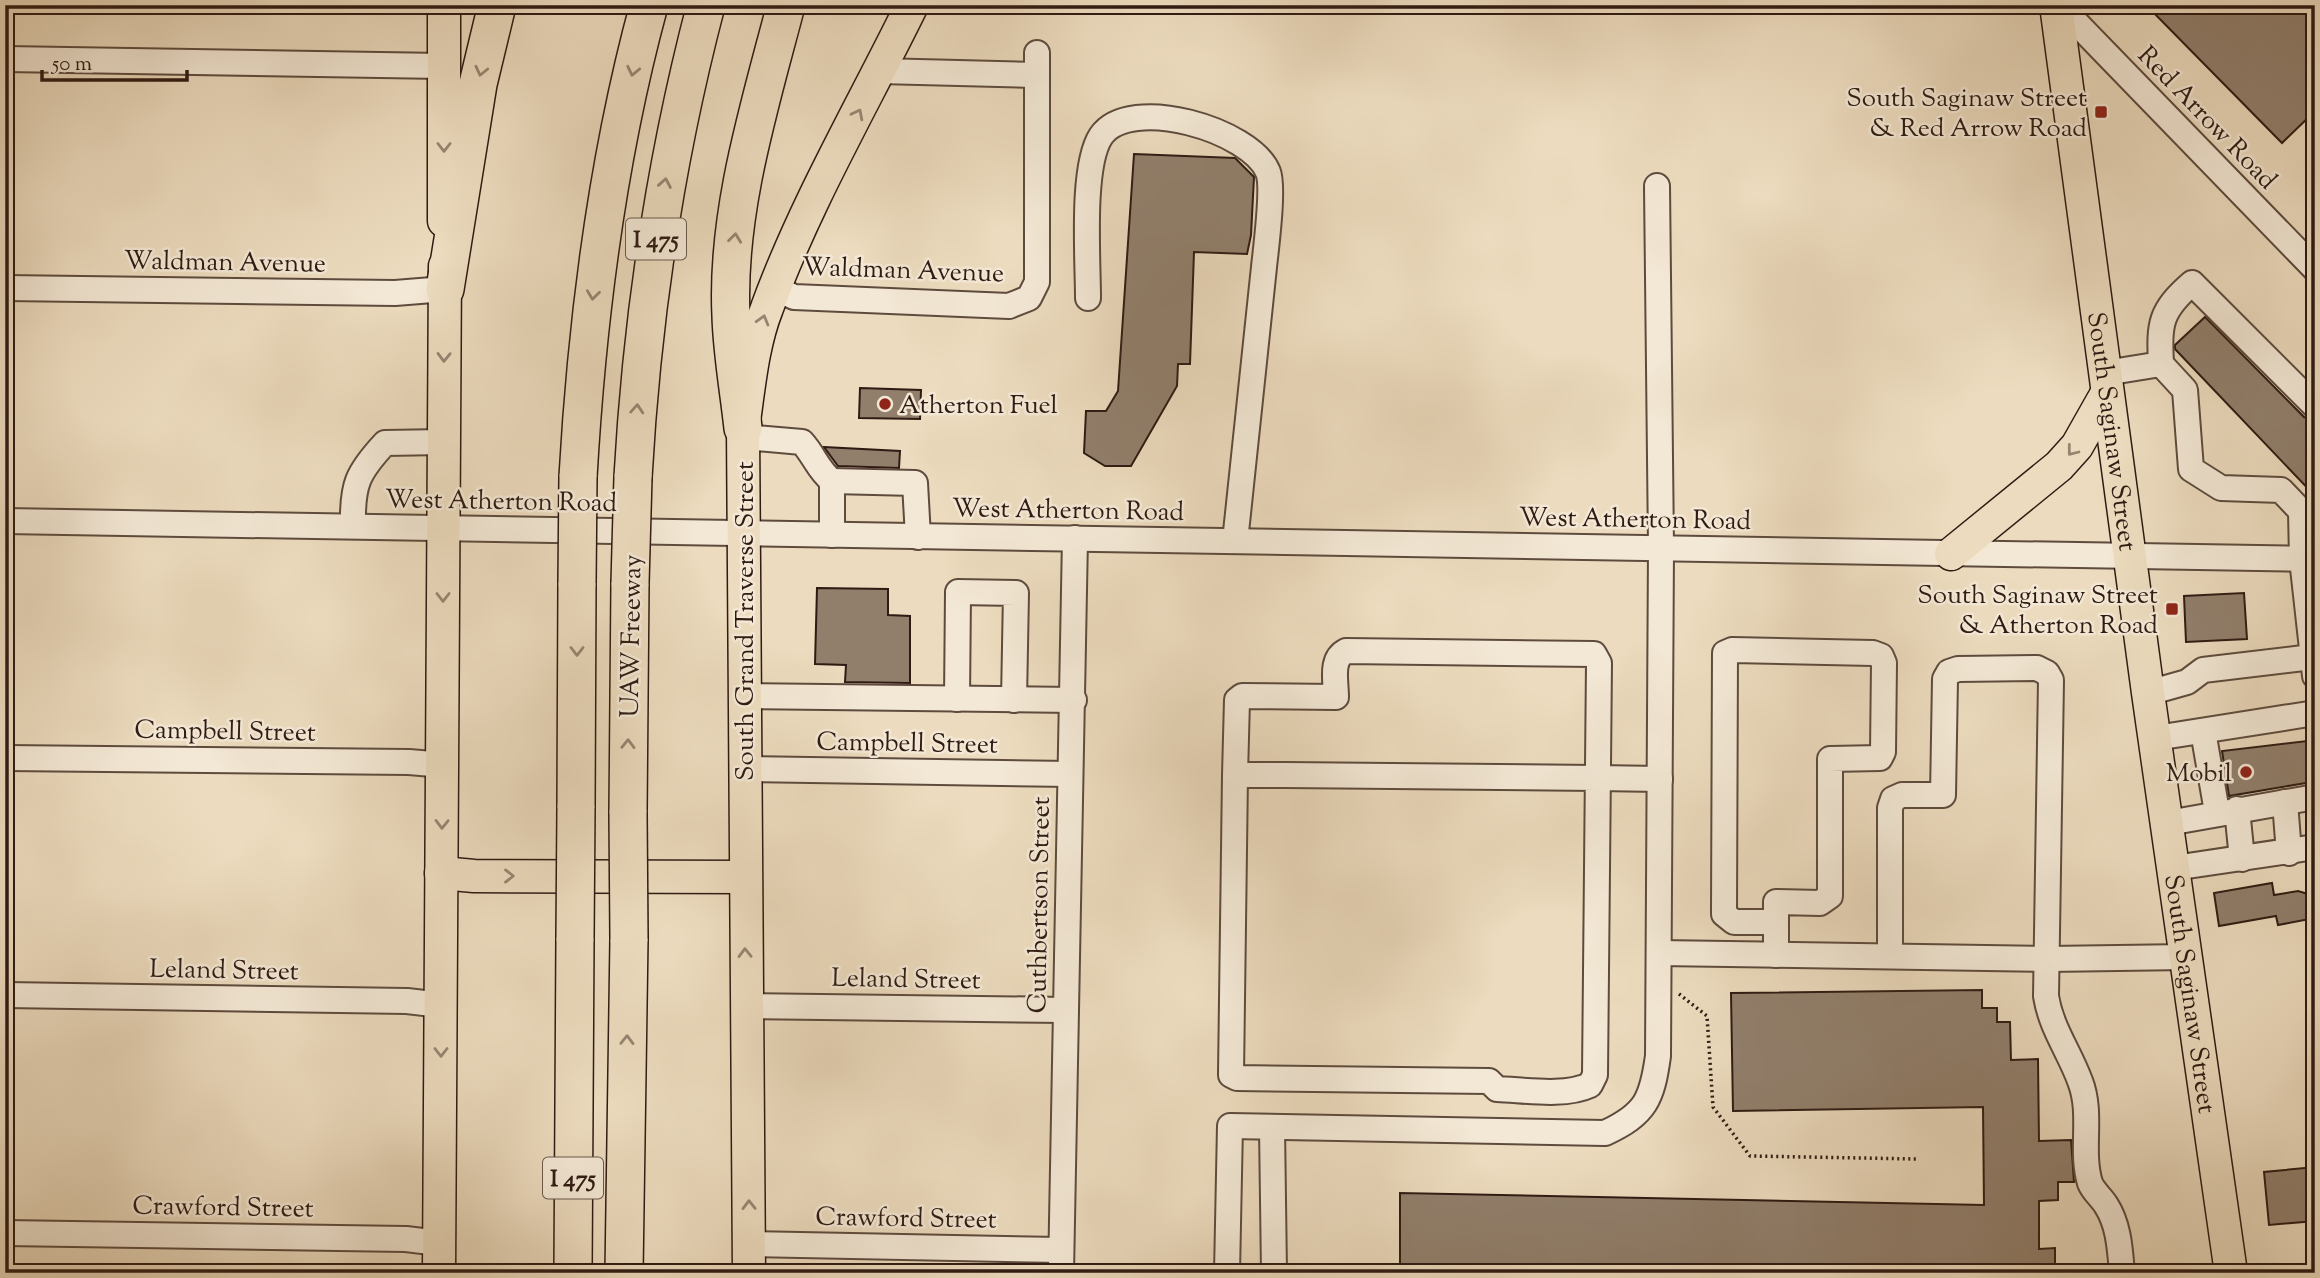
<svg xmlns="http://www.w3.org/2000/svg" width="2320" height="1278" font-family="'Sorts Mill Goudy',serif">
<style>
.building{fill:#917f6c;stroke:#2f1b13;stroke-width:2}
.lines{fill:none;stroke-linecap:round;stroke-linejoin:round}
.minor-casing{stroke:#5e4b3e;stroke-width:28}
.major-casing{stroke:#2f1b13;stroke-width:35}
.highway-casing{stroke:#2f1b13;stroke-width:40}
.path{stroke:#2f1b13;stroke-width:3.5;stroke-dasharray:2 3.5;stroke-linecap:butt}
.minor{stroke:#f3e8d5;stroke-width:24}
.major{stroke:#ecdbbe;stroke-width:32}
.highway{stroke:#ecdbbe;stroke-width:37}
.highway-bridge-casing{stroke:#2f1b13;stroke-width:40;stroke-linecap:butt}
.highway-bridge{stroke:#ecdbbe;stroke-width:37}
.oneway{stroke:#978571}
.poi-dot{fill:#8f2418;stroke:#f3e8d5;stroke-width:2.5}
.labels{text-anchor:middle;stroke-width:5;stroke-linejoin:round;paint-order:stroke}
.shield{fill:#f3e8d5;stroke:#6a584d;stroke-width:2}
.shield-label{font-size:24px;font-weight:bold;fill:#2f1b13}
.poi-label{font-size:26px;fill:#2f1b13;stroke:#f3e8d5;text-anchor:end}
.street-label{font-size:26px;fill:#2f1b13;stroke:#f3e8d5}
</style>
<rect width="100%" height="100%" fill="#ecdbbe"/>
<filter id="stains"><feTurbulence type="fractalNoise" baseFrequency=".00286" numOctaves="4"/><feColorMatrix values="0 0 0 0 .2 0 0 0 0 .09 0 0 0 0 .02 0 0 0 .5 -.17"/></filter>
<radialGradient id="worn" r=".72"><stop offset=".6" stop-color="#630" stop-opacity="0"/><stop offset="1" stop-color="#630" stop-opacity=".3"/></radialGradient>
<g class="building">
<path d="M2146,5H2315V111L2282,143Z"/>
<path d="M1134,154L1235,158L1254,177L1251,235L1247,254L1194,252L1190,364H1178L1177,386L1131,466H1105L1084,453L1086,411H1106L1118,391Z"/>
<path d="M2205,317L2304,417L2315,420V496L2175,349V345Z"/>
<path d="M860,388L921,390L920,419L859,418Z"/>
<path d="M824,447L900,451L899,468L838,466Z"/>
<path d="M817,588L888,589V615L910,616V683L845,682L846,665L815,664Z"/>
<path d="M2244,593L2247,639L2186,642L2184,596Z"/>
<path d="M2307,741L2312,782L2229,796L2222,751Z"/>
<path d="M2272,883L2274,895L2298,891L2315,896V918L2278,925L2276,916L2219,926L2214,893Z"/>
<path d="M1982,990V1008H1997V1022H2010L2011,1060L2038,1059L2039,1141L2071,1140L2074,1182H2058V1200L2039,1201V1249L2055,1248V1273H1400V1193L1984,1205L1983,1107L1733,1111L1731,993Z"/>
<path d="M2315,1167V1221L2269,1225L2264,1172Z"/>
</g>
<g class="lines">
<g class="minor-casing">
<g id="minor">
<path d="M2059,5L2315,269"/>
<path d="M5,59L443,66"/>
<path d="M879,71L1036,75"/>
<path d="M5,288L395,293L445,289"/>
<path d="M775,288L794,297L1009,306L1029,298L1037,282V53"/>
<path d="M1088,298C1088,259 1081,166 1101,136C1130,94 1251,130 1268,172C1274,187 1266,248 1264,267C1254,359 1245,450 1235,541"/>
<path d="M2161,364L2185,390L2191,469L2221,488L2281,490L2301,511L2302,559L2315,676"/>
<path d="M2105,373L2161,364C2159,323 2160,311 2192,283L2315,406"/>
<path d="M744,437L802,442C814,455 818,470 832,481V535"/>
<path d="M832,481L915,483L918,537"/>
<path d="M5,521L2315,559"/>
<path d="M353,526C352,485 357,473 385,443L443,442"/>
<path d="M2148,693L2187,682L2203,670L2312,657"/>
<path d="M744,696L1074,700"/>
<path d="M957,699L958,592L1016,593L1014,700"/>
<path d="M2203,731L2217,812"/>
<path d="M2156,738L2315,713"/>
<path d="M5,758L409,762L444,765"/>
<path d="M744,769L1070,774"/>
<path d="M1235,775L1237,700L1242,696L1336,697C1336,681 1330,659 1346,651L1594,654L1599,663L1595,1075L1590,1085C1564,1097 1525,1090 1497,1089L1489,1081L1237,1078L1231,1075L1235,775H1285L1597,778L1660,779"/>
<path d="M2285,802L2289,853"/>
<path d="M2237,809L2242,859"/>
<path d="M2168,823L2315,797"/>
<path d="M2174,868L2315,847"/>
<path d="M1659,953L2048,959L2187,957"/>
<path d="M1776,955V902L1820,903L1830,896V759L1880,758L1883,752L1884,663L1881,656L1873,653L1732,650L1725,653L1724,914L1734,922H1776"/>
<path d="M1890,956V808L1893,799L1902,795H1943L1945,679L1949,672L1958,669L2037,668L2047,673L2051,680L2046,996C2051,1028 2069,1051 2080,1081C2093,1114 2080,1150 2090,1183C2093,1191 2101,1197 2106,1205C2119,1225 2120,1250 2122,1273"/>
<path d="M5,995L407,1001L441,1005"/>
<path d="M746,1006L1066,1010"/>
<path d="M1272,1127L1274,1273"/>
<path d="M5,1233L406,1239L439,1243"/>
<path d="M749,1244L1061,1250"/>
<path d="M1061,1273L1075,538"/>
<path d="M1227,1273L1230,1126L1605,1133C1646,1114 1652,1099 1658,1056L1661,548L1657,186"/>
</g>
</g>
<g class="major-casing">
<g id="major">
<path d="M444,5V221"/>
<path id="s1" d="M2056,5L2148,693L2231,1273"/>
<path d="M1951,554L2059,466L2077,446L2107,393"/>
<path d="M441,873L474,876L745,877"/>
<path d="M439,1273L445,266"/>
<path d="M749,1273L743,428C749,388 752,346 767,308C805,204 863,105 912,5"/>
</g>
</g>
<g class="highway-casing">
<g id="highway">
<path d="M445,289L478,84L497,5"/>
<path d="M743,428C739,391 732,353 731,316C726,212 760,105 786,5"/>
<path d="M578,477C587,318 607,159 649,5"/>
<path d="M633,477C642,316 665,161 706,5"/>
<path d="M576,808L577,583"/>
<path d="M628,813L630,583"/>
<path d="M573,1273L575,938"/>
<path d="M624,1273L629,939"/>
</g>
</g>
<path class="path" d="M1679,994L1707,1016L1713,1107L1750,1156L1917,1159"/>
<use href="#minor" class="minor"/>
<use href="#major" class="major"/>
<use href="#highway" class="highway"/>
<g class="highway-bridge-casing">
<g id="highway-bridge">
<path d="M577,583L578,477"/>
<path d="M630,583L633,477"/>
<path d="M628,813L629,939"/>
<path d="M575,938L576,808"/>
</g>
</g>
<use href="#highway-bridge" class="highway-bridge"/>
</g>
<defs><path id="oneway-chevron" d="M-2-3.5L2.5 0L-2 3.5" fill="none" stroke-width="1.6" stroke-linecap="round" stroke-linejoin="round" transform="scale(1.75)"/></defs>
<g class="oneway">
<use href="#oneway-chevron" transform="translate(481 71) rotate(103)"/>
<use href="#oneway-chevron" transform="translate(633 71) rotate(102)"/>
<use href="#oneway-chevron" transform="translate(858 114) rotate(-63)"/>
<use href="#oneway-chevron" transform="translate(444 147) rotate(90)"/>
<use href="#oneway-chevron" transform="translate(665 183) rotate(-80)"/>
<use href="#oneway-chevron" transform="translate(735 238) rotate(-83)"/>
<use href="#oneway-chevron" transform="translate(593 295) rotate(97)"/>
<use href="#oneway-chevron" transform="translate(763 320) rotate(-74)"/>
<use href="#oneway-chevron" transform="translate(444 357) rotate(91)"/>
<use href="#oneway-chevron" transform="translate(637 409) rotate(-86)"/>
<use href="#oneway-chevron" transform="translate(2072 451) rotate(128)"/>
<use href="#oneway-chevron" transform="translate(443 597) rotate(90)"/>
<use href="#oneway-chevron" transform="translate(577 651) rotate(90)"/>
<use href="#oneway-chevron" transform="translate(628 744) rotate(-89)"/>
<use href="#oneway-chevron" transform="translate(442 824) rotate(91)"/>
<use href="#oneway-chevron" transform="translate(509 876)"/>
<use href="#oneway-chevron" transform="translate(745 953) rotate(-91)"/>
<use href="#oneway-chevron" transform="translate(627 1040) rotate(-89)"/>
<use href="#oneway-chevron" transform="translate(441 1052) rotate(90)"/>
<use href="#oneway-chevron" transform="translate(749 1205) rotate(-91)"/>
</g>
<g class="poi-dot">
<rect x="2094" y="105" width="14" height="14" rx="3.5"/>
<circle cx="885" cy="404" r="7"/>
<rect x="2165" y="602" width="14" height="14" rx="3.5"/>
<circle cx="2246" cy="772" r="7"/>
</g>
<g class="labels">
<g class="shield">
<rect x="626" y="218.5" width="60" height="41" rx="5"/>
<rect x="543" y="1157.5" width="60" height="41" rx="5"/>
</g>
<g class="shield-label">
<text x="656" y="247">I 475</text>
<text x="573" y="1186">I 475</text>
</g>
<g class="poi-label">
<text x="2087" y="106">South Saginaw Street<tspan x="2087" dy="30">&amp; Red Arrow Road</tspan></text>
<text x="899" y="413" text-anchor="start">Atherton Fuel</text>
<text x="2158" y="603">South Saginaw Street<tspan x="2158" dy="30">&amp; Atherton Road</tspan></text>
<text x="2232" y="781">Mobil</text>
</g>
<g class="street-label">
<text transform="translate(2208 117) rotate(46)" y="9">Red Arrow Road</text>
<text transform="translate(225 261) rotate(1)" y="9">Waldman Avenue</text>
<text transform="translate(903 269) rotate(2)" y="9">Waldman Avenue</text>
<text dy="9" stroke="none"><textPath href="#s1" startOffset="430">South Saginaw Street</textPath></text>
<text transform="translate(501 500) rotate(1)" y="9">West Atherton Road</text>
<text transform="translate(1068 509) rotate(1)" y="9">West Atherton Road</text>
<text transform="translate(1635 518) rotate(1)" y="9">West Atherton Road</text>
<text transform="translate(744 621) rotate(-90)" y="9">South Grand Traverse Street</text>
<text transform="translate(630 636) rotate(-89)" y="9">UAW Freeway</text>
<text transform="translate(225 730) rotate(1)" y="9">Campbell Street</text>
<text transform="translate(907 742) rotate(1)" y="9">Campbell Street</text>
<text transform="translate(1038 905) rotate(-89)" y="9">Cuthbertson Street</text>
<text transform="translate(224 969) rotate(1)" y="9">Leland Street</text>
<text transform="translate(906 978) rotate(1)" y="9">Leland Street</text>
<text dy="9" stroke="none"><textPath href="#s1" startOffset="998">South Saginaw Street</textPath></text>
<text transform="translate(223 1206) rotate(1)" y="9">Crawford Street</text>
<text transform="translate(906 1217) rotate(1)" y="9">Crawford Street</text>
</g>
</g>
<rect width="2320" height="1278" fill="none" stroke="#ecdbbe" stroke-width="28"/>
<rect x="7" y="7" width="2306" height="1264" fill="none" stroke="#2f1b13" stroke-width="3.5"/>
<rect x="14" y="14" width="2292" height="1250" fill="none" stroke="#2f1b13" stroke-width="2"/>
<path d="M42 70v10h145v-10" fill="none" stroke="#2f1b13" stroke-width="3.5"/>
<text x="52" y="70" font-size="21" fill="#2f1b13" stroke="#f3e8d5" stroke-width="5" paint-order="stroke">50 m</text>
<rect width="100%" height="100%" filter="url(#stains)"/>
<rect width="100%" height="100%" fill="url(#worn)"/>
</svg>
